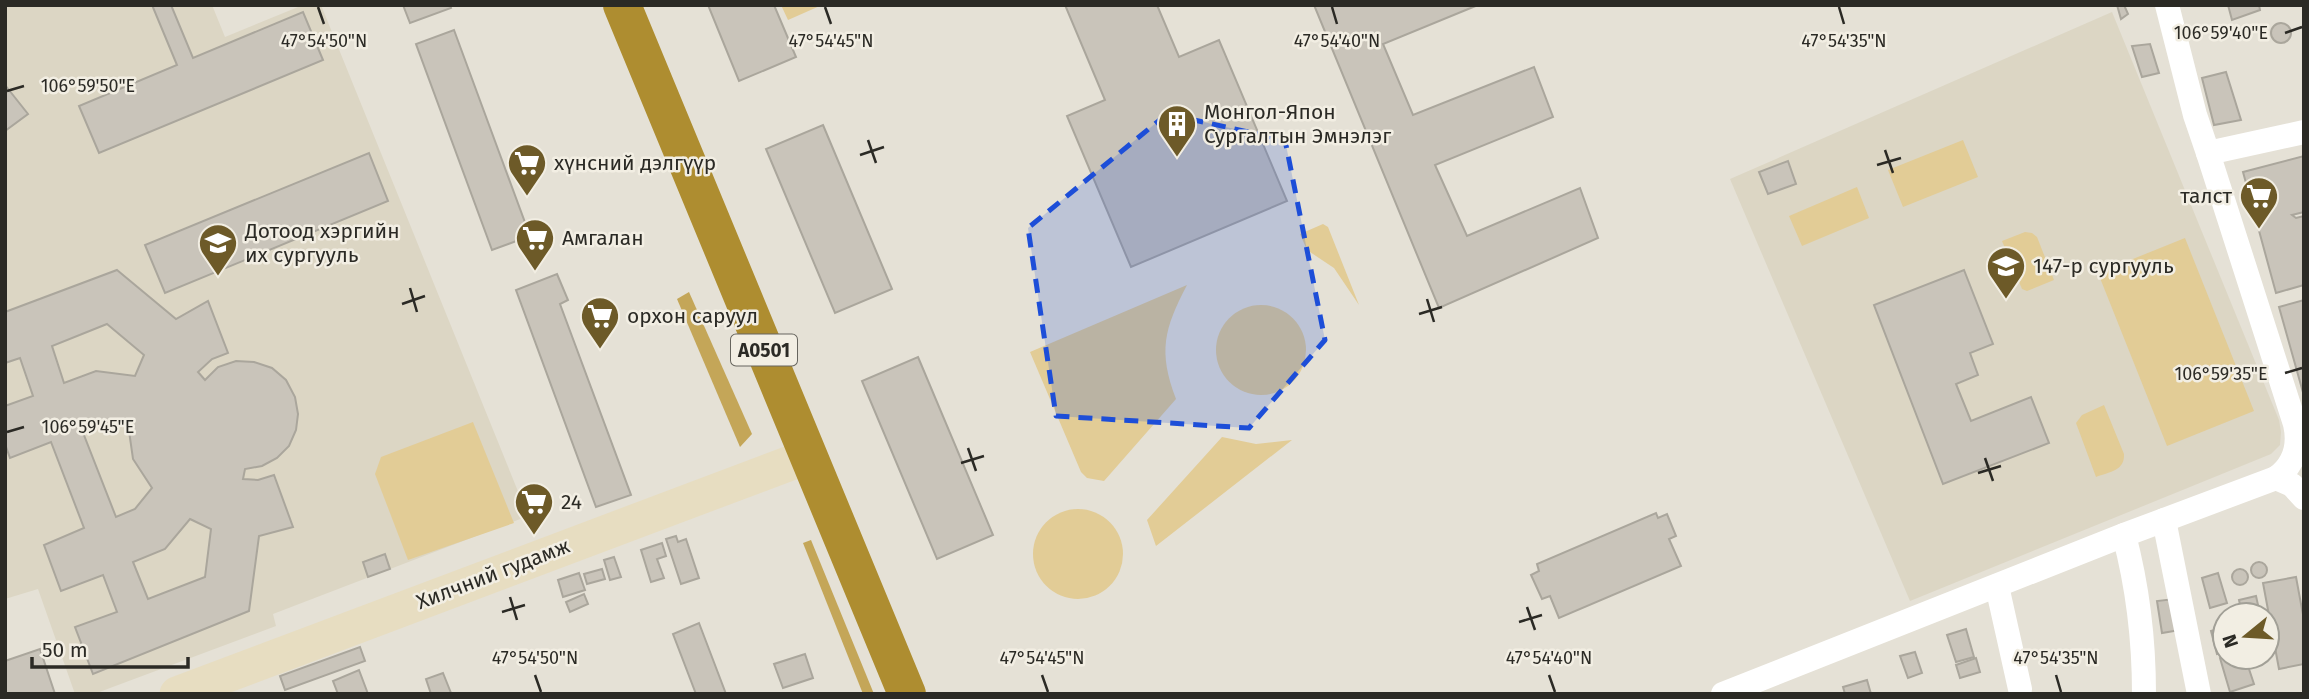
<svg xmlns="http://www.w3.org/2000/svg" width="2309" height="699" font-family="'Fira Sans',sans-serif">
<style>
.built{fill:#dcd6c4}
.green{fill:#e2cc96}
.forest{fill:#c4a658}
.building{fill:#c9c4ba;stroke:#aaa69c;stroke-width:2;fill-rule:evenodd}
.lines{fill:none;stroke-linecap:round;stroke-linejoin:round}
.street{stroke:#fff;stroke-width:24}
.secondary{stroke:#e7ddc1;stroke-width:35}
.highway{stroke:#ae8d30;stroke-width:38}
.marked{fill:#1d4ed8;fill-opacity:0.2;stroke:#1d4ed8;stroke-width:5;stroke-dasharray:14 9;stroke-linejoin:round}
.ticks{fill:none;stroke:#2b2a25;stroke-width:2.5}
.labels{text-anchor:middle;stroke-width:5;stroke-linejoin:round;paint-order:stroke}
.shield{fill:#f2eee3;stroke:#67655e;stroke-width:2}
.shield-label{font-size:19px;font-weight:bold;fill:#2b2a25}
.poi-label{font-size:21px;fill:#2b2a25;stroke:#f2eee3;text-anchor:start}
.street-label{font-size:21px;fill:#2b2a25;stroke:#f2eee3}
.ticks-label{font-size:18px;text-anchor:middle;fill:#2b2a25;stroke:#f2eee3;stroke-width:5;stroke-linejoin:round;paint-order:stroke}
</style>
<rect width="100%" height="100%" fill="#e5e1d6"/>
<g class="built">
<path d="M5,5H212L225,37L303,5H321L528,516L273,614L276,626L94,694H75L38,589L5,599Z"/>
<path d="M2112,12L2279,420L2281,432L2280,445L2271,454L1910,601L1730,179Z"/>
</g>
<g class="green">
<path d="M781,5H822L788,20Z"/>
<path d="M1963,140L1978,177L1903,207L1888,170Z"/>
<path d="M1857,187L1869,218L1802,246L1789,216Z"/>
<path d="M1323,224L1328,227L1359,305L1334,268L1307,250L1300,234Z"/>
<path d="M2025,232L2032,233L2037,237L2054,280L2027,291L2022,289L2002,241Z"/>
<path d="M2185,238L2254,411L2167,446L2098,273Z"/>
<path d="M1187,285C1164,329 1158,351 1176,399L1104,481L1087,478L1081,472L1030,352Z"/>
<circle cx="1261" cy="350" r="45"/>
<path d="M2104,405L2124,454C2125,471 2109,472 2096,477L2076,423L2082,415Z"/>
<path d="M473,422L514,523L408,560L375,474L381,457Z"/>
<path d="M1222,437L1256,444L1292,440L1156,546L1147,520Z"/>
<circle cx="1078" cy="554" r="45"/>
</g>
<g class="forest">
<path d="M689,292L752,434L740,447L677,299Z"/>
<path d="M811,540L874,694H863L803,543Z"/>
</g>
<g class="building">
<path d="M152,5H171L193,58L303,12L323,60L99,153L79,106L177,65Z"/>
<path d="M403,5H450L451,8L410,23Z"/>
<path d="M708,5H774L796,57L739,81Z"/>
<path d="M1065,5H1157L1179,57L1219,40L1287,201L1131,267L1067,116L1105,100Z"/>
<path d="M1314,5H1478L1383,44L1413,115L1534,67L1553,117L1435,165L1467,236L1580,188L1598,238L1439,308Z"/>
<path d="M2117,5H2124L2128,14L2121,19Z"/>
<path d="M2228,5H2259L2260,10L2232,20Z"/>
<circle cx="2281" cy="33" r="10"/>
<path d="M454,30L530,236L492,250L416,44Z"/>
<path d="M2150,44L2159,73L2142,77L2132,46Z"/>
<path d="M2226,72L2241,120L2214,125L2202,78Z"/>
<path d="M5,85L28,114L5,131Z"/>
<path d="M823,125L892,289L835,313L766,149Z"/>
<path d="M369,153L388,201L165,293L145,245Z"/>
<path d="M2304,156V212L2292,215L2296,218L2304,216V285L2276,293L2243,172Z"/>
<path d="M1788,161L1796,184L1768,194L1759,172Z"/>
<path d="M117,270L176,319L208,301L228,353L212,359L198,372L205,380L218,367L236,361L254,362L272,368L286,380L295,397L298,414L296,430L289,446L277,458L262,466L245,469L243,479L258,480L274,475L293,527L259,536L249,611L93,674L75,627L117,612L103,575L61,591L44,545L84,528L51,442L10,458L5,444V406L33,396L20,358L5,363V312ZM107,324L144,355L135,376L96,371L64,383L52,346ZM101,422L128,424L133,459L152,488L135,509L116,517L82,430ZM190,519L211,529L205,577L148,599L133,562L165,549Z"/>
<path d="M1964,270L1993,344L1970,353L1978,375L1956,384L1971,421L2031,397L2049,443L1943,484L1874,305Z"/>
<path d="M557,274L568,300L560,304L631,495L596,507L516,290Z"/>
<path d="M2304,300V396L2279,307Z"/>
<path d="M918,357L993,535L937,559L862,381Z"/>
<path d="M1656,513L1658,518L1667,514L1676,536L1669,539L1681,566L1559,618L1550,596L1542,599L1531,575L1539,571L1537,564Z"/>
<path d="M676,536L678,542L686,539L699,578L681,584L666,539Z"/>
<path d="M662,543L666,556L657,559L664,578L651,582L641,550Z"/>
<path d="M385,554L390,569L368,577L363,562Z"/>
<path d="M614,557L621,577L610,580L604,560Z"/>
<circle cx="2259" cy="570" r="8"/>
<circle cx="2240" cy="577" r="8"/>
<path d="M602,569L605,579L587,584L584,574Z"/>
<path d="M579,573L585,590L563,597L558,580Z"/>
<path d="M2218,573L2227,603L2210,608L2202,578Z"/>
<path d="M2296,577L2304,620V664L2279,669L2263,583Z"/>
<path d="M584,594L588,604L570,612L566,602Z"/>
<path d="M2256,596L2258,605L2241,609L2239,600Z"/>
<path d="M2174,599L2180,630L2162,633L2157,601Z"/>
<path d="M699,623L726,694H696L673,634Z"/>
<path d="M2225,627V652L2217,654L2211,631Z"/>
<path d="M1966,629L1974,657L1956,662L1947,635Z"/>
<path d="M360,647L365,661L285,690L280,676Z"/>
<path d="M40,649L55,694H5V661Z"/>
<path d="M1915,652L1922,673L1908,678L1900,656Z"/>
<path d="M805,654L813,678L783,688L774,664Z"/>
<path d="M2225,656L2245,657L2254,684L2230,692L2220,658Z"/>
<path d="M1976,658L1980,672L1960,678L1956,665Z"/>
<path d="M359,670L368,694H338L333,681Z"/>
<path d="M443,673L451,693L431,694L426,679Z"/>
<path d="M1867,680L1871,694H1845L1843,687Z"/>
</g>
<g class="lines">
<g class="street">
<path d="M2167,5L2195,115L2208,153"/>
<path d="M2276,478L2292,485L2304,498"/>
<path d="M2164,520L2199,694"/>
<path d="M2124,535C2138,588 2144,639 2144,694"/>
<path d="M1997,586L2020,689"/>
<path d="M1723,694L2124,535L2276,478C2294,465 2300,446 2295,424L2208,153L2304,132"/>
</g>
<path class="secondary" d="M177,694L809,456"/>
<path class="highway" d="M622,5L907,694"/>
</g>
<path class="marked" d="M1167,114L1285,140L1325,340L1249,428L1056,416L1028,228Z"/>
<path class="ticks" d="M318,7L324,24M825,7L831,24M1332,7L1337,24M1839,7L1844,24M2285,33L2302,27M7,91L24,86M868,140L876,163M1885,150L1893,173M860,155L884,147M1877,165L1901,158M410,288L417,312M1427,299L1434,322M402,304L425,296M1419,314L1442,307M2285,373L2302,368M7,432L24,427M968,448L976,471M1985,458L1993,481M961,463L984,456M1978,473L2001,466M510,597L517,620M1527,607L1535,630M502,612L525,605M1519,622L1542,615M535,675L541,692M1042,675L1048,692M1549,675L1555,692M2056,675L2061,692"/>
<defs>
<g id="building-pin" transform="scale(2.0125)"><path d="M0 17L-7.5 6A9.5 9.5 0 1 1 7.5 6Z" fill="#6d5a28" stroke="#f2eee3"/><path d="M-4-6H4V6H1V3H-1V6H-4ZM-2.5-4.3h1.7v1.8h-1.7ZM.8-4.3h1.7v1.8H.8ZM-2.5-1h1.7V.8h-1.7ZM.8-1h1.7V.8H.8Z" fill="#fff"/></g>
<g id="supermarket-pin" transform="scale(2.0125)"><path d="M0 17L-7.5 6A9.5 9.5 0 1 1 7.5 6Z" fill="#6d5a28" stroke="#f2eee3"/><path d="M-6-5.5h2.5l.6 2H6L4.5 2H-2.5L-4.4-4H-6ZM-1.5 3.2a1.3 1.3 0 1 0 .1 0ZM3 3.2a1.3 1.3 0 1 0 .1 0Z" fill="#fff"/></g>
<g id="university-pin" transform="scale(2.0125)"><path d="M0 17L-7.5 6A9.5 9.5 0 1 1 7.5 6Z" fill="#6d5a28" stroke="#f2eee3"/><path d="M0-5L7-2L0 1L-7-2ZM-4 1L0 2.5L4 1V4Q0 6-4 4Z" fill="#fff"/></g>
<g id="school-pin" transform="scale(2.0125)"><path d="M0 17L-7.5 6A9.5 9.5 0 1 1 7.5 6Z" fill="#6d5a28" stroke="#f2eee3"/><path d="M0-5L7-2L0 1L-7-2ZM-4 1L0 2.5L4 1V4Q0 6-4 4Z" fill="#fff"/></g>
</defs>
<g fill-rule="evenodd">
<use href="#building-pin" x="1177" y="124"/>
<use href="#supermarket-pin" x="527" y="163"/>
<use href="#supermarket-pin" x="2259" y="196"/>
<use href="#supermarket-pin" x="535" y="238"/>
<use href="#university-pin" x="218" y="243"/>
<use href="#school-pin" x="2006" y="266"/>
<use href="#supermarket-pin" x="600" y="316"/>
<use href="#supermarket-pin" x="534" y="502"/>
</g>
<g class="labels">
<rect class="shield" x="731" y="334.5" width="66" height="31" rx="5"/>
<g class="shield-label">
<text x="764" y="357">A0501</text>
</g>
<g class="poi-label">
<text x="1204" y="119">Монгол-Япон<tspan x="1204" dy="24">Сургалтын Эмнэлэг</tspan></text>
<text x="554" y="170">хүнсний дэлгүүр</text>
<text x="2232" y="203" text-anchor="end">талст</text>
<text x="245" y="238">Дотоод хэргийн<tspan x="245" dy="24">их сургууль</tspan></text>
<text x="562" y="245">Амгалан</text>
<text x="2033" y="273">147-р сургууль</text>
<text x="627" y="323">орхон саруул</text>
<text x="561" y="509">24</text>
</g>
<g class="street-label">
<text transform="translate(493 574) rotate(-21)" y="7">Хилчний гудамж</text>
</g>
</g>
<g class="ticks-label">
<text x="2221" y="39">106°59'40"E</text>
<text x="324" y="47">47°54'50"N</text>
<text x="831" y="47">47°54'45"N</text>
<text x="1337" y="47">47°54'40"N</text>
<text x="1844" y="47">47°54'35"N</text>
<text x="88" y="92">106°59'50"E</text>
<text x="2221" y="380">106°59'35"E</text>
<text x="88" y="433">106°59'45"E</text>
<text x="535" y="664">47°54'50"N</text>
<text x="1042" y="664">47°54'45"N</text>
<text x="1549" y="664">47°54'40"N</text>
<text x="2056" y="664">47°54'35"N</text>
</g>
<rect width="2309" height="699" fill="none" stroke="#2b2a25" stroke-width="14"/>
<g transform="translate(2246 636) rotate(252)"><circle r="33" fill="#f2eee3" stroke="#a2a097" stroke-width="2"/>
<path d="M0-5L12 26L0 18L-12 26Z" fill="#6d5a28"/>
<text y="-10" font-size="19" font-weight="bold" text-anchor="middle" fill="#2b2a25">N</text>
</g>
<path d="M32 657v10h156v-10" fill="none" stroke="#2b2a25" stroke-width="3.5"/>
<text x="42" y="657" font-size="21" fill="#2b2a25" stroke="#f2eee3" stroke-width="5" paint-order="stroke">50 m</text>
</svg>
